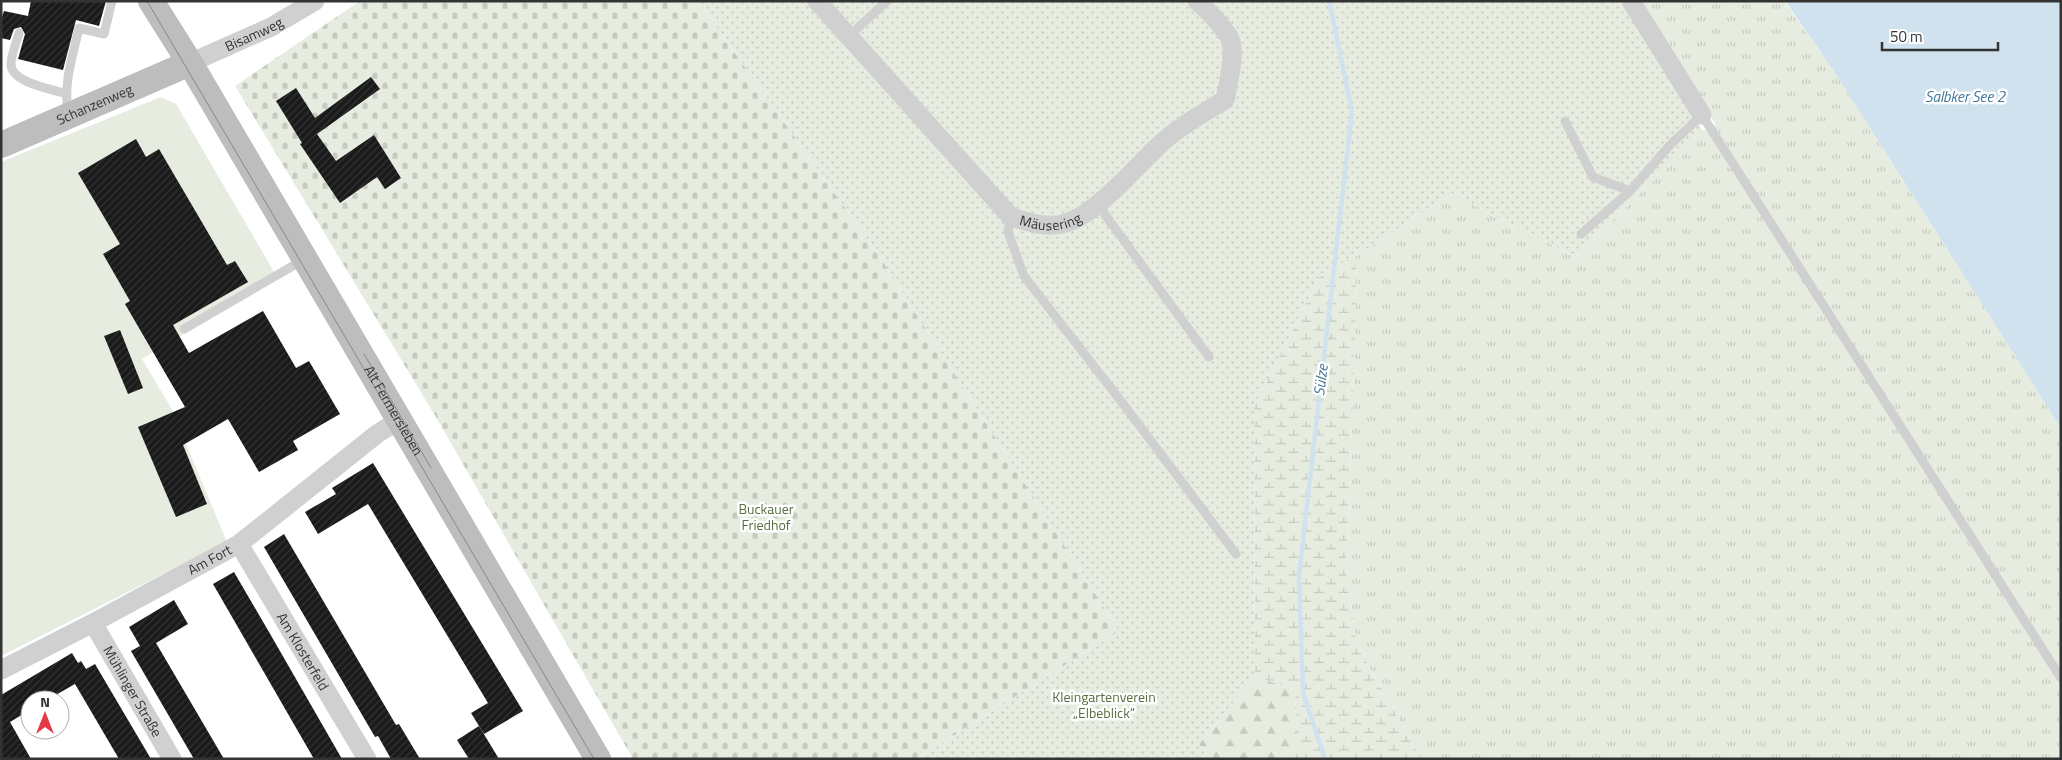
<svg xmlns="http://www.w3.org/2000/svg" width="2062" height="760" font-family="'Titillium Web',sans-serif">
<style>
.grass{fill:url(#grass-tufts)}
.forest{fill:url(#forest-firs)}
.wetland{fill:url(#wetland-marsh)}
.cemetery{fill:url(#cemetery-stones)}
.garden{fill:url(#garden-dots)}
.pitch{fill:#e6ecdf}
.water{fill:#cfe2ee}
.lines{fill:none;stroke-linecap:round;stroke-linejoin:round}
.stream{stroke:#cfe2ee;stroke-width:4.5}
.building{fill:url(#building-hatch)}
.service{stroke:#d0d0d0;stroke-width:9}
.minor{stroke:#d0d0d0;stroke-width:19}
.secondary{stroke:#bdbdbd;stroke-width:26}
.tram{stroke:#888;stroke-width:1}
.labels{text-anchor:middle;stroke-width:5;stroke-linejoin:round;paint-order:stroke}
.street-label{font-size:14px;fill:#333;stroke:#fff}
.park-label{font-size:14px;fill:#56703f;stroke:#fff}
.water-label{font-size:15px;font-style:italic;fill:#3f7597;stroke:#fff}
</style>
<defs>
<pattern id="grass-tufts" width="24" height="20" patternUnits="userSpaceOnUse" patternTransform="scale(1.25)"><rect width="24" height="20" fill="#e6ecdf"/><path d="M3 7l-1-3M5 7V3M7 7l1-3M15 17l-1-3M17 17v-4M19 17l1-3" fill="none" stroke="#c6cbc0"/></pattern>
<pattern id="forest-firs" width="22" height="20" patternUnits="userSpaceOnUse" patternTransform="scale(1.25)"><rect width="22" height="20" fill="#e6ecdf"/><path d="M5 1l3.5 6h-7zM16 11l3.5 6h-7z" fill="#c6cbc0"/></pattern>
<pattern id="wetland-marsh" width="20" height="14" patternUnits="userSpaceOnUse" patternTransform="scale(1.25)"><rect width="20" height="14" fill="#e6ecdf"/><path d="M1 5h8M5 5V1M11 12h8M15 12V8" fill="none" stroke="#c6cbc0"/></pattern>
<pattern id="cemetery-stones" width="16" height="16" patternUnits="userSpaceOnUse" patternTransform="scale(1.25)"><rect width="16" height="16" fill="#e6ecdf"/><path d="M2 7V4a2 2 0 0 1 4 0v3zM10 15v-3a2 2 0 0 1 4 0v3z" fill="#c6cbc0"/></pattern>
<pattern id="garden-dots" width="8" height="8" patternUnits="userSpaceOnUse" patternTransform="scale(1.25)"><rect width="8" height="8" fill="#e6ecdf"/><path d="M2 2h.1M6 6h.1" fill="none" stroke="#c6cbc0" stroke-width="1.8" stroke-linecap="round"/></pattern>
<pattern id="building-hatch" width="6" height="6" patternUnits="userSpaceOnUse" patternTransform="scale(1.25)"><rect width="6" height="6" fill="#1a1a1a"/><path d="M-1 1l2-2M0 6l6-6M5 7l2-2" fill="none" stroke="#333"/></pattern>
</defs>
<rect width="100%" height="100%" fill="#fff"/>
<path class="grass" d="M1640,1H1784L1833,70L2061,428V759H1421L1357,645L1346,570L1355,344L1356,256L1451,194L1576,257L1703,131L1716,125Z"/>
<path class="forest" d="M1255,676L1295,690L1298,759H1209L1199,744Z"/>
<path class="wetland" d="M1356,256L1355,344L1346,570L1357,645L1421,759H1298L1295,690L1255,676L1254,407L1321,274Z"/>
<path class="cemetery" d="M360,1H698L880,257L1119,631L917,759H633L433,412L235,86Z"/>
<path class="garden" d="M698,1H1620L1703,131L1576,257L1451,194L1356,256L1321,274L1254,407L1255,676L1199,744L1209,759H917L1119,631L880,257Z"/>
<path class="pitch" d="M161,97L176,104L277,277L142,359L171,408L227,542L1,656V162Z"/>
<path class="water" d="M1785,1H2061V428L1833,70Z"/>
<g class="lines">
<path class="stream" d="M1325,759L1303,693L1299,575L1352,111L1329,1"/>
</g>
<g class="building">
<path d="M31,1H106L99,26L76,20L63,70L18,59L25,34L21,27L14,29L10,40L1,38V20L4,11L28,16Z"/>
<path d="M371,77L380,89L317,134L336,161L374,135L401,178L385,189L377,177L340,203L300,144L302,143L276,101L296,88L315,118Z"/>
<path d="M136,139L146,157L159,149L227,265L235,261L248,282L173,325L189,353L263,311L296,368L309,361L340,414L293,441L298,450L259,472L228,419L183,445L207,504L176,517L138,427L185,407L125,304L130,301L103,254L120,244L78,173Z"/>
<path d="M120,330L143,388L128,394L104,336Z"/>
<path d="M373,463L523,711L484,734L471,713L488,703L368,504L318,534L305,512L336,494L332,488Z"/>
<path d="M284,534L396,725L399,724L420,759H391L378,736L375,737L264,547Z"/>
<path d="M234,572L269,632L342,759H314L213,584Z"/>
<path d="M174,600L188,624L156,643L224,759H194L131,651L140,646L129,627Z"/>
<path d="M72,653L78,663L81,661L86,669L95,664L151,759H119L75,684L47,700H30V710L10,722L31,759H1V695Z"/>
<path d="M479,726L499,759H469L457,740Z"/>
</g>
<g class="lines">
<g class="service">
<path d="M19,33C17,42 11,54 11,64C11,83 52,89 67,94"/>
<path d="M849,36L887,1"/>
<path d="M68,112C63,84 73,55 79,28L104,34L112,1"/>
<path d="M1565,121L1593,177L1630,191"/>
<path d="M1098,205L1209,357"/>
<path d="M1011,217L1008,232L1024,276L1124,405L1236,554"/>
<path d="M1581,234L1630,191L1670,145L1702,115L2061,678"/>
<path d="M184,329L303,260"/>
</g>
<g class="minor">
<path id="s1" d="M817,1L1011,217C1029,222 1047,229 1066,223C1099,213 1138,163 1165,140C1183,124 1205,112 1225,100C1228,84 1237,51 1229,37C1221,23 1208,11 1197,1"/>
<path d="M1631,1L1702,115"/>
<path id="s2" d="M190,63L271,27L315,1"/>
<path id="s3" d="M239,544L367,759"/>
<path id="s4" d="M93,623L172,759"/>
<path id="s5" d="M1,670L93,623L239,544L377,434L399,420"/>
</g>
<g class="secondary">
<path id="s6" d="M151,1L190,63L598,759"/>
<path id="s7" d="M1,145L190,63"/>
</g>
<g class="tram">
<path d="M147,1L594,759"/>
<path d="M364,354L431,468"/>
</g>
</g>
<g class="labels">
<g class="street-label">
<text dy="5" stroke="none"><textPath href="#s2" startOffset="70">Bisamweg</textPath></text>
<text dy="5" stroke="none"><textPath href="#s7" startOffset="102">Schanzenweg</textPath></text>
<text dy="5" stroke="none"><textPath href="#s1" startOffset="331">Mäusering</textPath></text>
<text dy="5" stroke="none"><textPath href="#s6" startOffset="476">Alt Fermersleben</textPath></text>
<text dy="5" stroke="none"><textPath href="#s5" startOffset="236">Am Fort</textPath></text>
<text dy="5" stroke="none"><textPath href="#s3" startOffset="125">Am Klosterfeld</textPath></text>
<text dy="5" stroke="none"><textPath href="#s4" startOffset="79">Mühlinger Straße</textPath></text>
</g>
<g class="park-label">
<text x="766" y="514">Buckauer<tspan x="766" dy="16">Friedhof</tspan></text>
<text x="1104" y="702">Kleingartenverein<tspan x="1104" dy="16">„Elbeblick“</tspan></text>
</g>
<g class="water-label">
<text x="1965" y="102">Salbker See 2</text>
<text transform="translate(1321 380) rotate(-83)" y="5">Sülze</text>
</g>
</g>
<rect width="2062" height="760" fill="none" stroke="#333333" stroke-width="5"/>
<g transform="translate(45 715)"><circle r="24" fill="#ffffff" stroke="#adadad"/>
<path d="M0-4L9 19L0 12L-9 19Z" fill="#e63946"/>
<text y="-8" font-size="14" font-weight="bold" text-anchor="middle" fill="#333333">N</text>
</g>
<path d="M1882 42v8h116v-8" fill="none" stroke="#333333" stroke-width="2.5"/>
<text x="1890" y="42" font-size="15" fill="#333333" stroke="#ffffff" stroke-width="4" paint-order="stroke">50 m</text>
</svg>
